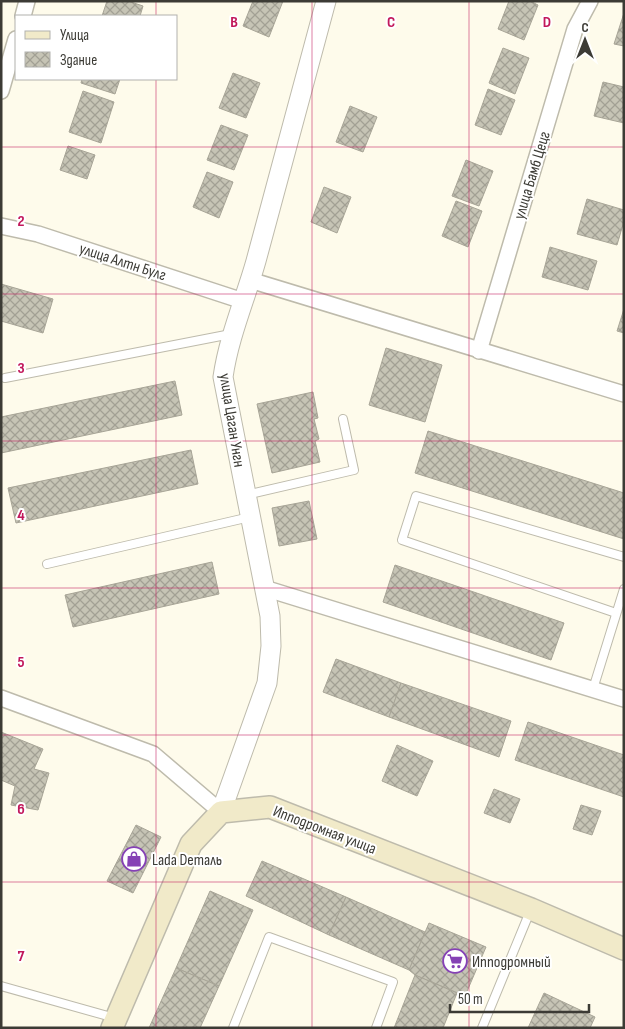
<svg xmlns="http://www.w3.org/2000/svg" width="625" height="1029" font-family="'Sofia Sans Condensed',sans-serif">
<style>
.building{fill:url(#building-cross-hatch);stroke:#a8a597}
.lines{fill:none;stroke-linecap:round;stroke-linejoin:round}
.service-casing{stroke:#bebbac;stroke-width:10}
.minor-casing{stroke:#bebbac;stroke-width:18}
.tertiary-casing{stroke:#bebbac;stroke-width:21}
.secondary-casing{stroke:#bebbac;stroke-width:24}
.service{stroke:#fff;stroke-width:8}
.minor{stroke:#fff;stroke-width:15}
.tertiary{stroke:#fff;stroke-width:19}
.secondary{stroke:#f1eac9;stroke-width:21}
.grid{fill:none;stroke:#c2185b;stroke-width:1;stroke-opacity:0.55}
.labels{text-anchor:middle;stroke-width:4;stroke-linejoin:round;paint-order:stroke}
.street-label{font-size:16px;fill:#3c3b35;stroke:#fff}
.poi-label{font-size:16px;fill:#3c3b35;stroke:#fff;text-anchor:start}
.grid-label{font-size:16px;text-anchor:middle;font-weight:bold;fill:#c2185b;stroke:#fff;stroke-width:4;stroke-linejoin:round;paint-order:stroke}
</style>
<defs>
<pattern id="building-cross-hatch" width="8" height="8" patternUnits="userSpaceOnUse" patternTransform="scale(1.25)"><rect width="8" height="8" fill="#c6c4b5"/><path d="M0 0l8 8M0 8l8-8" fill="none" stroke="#a2a094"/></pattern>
</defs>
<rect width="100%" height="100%" fill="#fefbeb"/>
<g class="building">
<path d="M107,1H128L143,6L140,16H102Z"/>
<path d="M253,1H283L269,37L243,26Z"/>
<path d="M509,1H530L538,5L524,40L498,29Z"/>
<path d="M624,13V46L614,44Z"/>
<path d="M503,48L529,58L515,94L489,83Z"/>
<path d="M233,73L260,83L246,118L219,108Z"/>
<path d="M82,79H120L115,94L81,83Z"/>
<path d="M603,82L624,87V123L594,116Z"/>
<path d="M488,89L515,100L501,135L475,125Z"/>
<path d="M83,91L114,102L101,143L69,132Z"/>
<path d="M350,106L377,117L363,152L336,142Z"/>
<path d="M221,125L248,135L234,170L207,160Z"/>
<path d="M68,146L95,155L87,179L60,170Z"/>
<path d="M466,160L493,171L479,206L452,196Z"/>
<path d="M207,172L233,182L219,218L193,207Z"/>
<path d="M324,187L351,197L337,233L311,222Z"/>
<path d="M587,199L624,210V221L617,245L577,234Z"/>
<path d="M456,201L482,211L468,247L442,236Z"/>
<path d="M550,247L597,261L588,290L542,277Z"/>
<path d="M1,284L53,299L43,333L1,321Z"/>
<path d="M624,309V333L617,331Z"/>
<path d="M386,348L442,365L425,422L369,405Z"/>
<path d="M175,381L182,415L1,453V417Z"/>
<path d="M313,392L318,418L314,419L319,439L315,441L320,462L272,473L257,404Z"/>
<path d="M428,431L624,493V539L415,473Z"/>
<path d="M191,450L198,484L16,523L8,488Z"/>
<path d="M309,501L317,539L279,546L272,508Z"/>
<path d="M212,562L219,594L73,627L65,595Z"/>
<path d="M395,565L564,623L551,660L383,602Z"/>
<path d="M336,659L401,683L389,717L323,692Z"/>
<path d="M401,683L511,721L499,757L389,717Z"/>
<path d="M528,722L624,755V797L515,760Z"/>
<path d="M1,732L43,749L34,769L49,773L38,810L11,805L15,786L1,780Z"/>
<path d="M397,745L433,761L417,796L382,781Z"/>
<path d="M494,789L520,799L510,823L484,813Z"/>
<path d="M581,805L601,811L592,835L573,829Z"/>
<path d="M136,825L161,837L133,893L107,881Z"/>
<path d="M262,861L346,897L329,935L246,896Z"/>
<path d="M210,891L253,910L219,986L176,968Z"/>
<path d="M346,897L425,932L409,970L329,935Z"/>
<path d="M429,923L486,947L465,996L415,975L409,970Z"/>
<path d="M176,968L219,986L200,1028H149Z"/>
<path d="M415,975L457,993L443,1028H394Z"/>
<path d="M544,993L595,1017L590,1028H528Z"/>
</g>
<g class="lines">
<g class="service-casing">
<g id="service">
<path d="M5,378L231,334"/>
<path d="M246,495L354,470L343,419"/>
<path d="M47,564L250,517"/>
<path d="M616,613L402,540L416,496L624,557"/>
<path d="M593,689L624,589"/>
<path d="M1,986L115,1018"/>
<path d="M233,1028L269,937L393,982L376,1028"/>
<path d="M482,1028L531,909"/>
</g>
</g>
<g class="minor-casing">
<g id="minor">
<path d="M23,16L27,1"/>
<path d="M1,91L16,39"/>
<path d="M1,226L38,234L243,301"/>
<path d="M250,280L624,394"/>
<path d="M479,351L575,29L590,1"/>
<path d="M264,588L624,699"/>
<path d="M1,698L153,754L221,812"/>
</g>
</g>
<g class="tertiary-casing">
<path id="tertiary" d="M221,812L267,683L271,646L270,616L223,377C229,336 245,300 256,261C279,174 303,88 326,1"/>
</g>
<g class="secondary-casing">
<path id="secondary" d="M112,1028L191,844L221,812L270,807L531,909L624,949"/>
</g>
<use href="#service" class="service"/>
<use href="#minor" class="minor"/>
<use href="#tertiary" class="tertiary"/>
<use href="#secondary" class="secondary"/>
</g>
<path class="grid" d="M156,1V16M312,1V1028M469,1V1028M156,79V1028M1,147H624M1,294H624M1,441H624M1,588H624M1,735H624M1,882H624"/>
<defs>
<g id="shop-ring" transform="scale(1.25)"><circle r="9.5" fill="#fff" stroke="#8541b5" stroke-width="1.5"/><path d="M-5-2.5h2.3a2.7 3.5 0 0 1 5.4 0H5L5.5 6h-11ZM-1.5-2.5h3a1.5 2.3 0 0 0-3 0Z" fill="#8541b5"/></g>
<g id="supermarket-ring" transform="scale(1.25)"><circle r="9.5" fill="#fff" stroke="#8541b5" stroke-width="1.5"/><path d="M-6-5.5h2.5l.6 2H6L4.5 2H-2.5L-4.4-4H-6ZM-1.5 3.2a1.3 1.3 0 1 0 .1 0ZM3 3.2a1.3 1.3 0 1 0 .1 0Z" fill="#8541b5"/></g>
</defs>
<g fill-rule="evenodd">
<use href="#shop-ring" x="134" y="859"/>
<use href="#supermarket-ring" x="455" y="961"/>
</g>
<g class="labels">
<g class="street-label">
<text transform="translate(531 175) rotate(-73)" y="6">улица Бамб Цецг</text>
<text transform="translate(123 261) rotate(18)" y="6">улица Алтн Булг</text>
<text transform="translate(233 420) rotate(81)" y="6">улица Цаган Унгн</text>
<text transform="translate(325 829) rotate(21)" y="6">Ипподромная улица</text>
</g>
<g class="poi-label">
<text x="152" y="865">Lada Dеталь</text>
<text x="472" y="967">Ипподромный</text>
</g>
</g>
<g class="grid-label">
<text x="234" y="27">B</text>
<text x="391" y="27">C</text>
<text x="547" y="27">D</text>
<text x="21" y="226">2</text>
<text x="21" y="373">3</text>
<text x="21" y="520">4</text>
<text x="21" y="667">5</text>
<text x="21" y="814">6</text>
<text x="21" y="961">7</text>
</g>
<rect width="625" height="1029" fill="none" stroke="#3c3b35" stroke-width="5"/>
<rect x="15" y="15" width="162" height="65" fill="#ffffff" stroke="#b1b1ae"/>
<rect x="25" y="31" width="25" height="8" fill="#f1eac9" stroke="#b1b1ae"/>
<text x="60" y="40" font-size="15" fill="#3c3b35">Улица</text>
<rect x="25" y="52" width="25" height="15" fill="url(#building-cross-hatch)" stroke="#b1b1ae"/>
<text x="60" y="65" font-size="15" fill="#3c3b35">Здание</text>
<g transform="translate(585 40)" stroke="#ffffff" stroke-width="4" paint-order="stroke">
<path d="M0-4L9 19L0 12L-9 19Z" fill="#3c3b35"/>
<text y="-8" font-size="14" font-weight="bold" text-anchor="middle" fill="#3c3b35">С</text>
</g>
<path d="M450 1004v8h139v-8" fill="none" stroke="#3c3b35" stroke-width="2.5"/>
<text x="458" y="1004" font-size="15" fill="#3c3b35" stroke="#ffffff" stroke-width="4" paint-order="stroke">50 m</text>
</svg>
